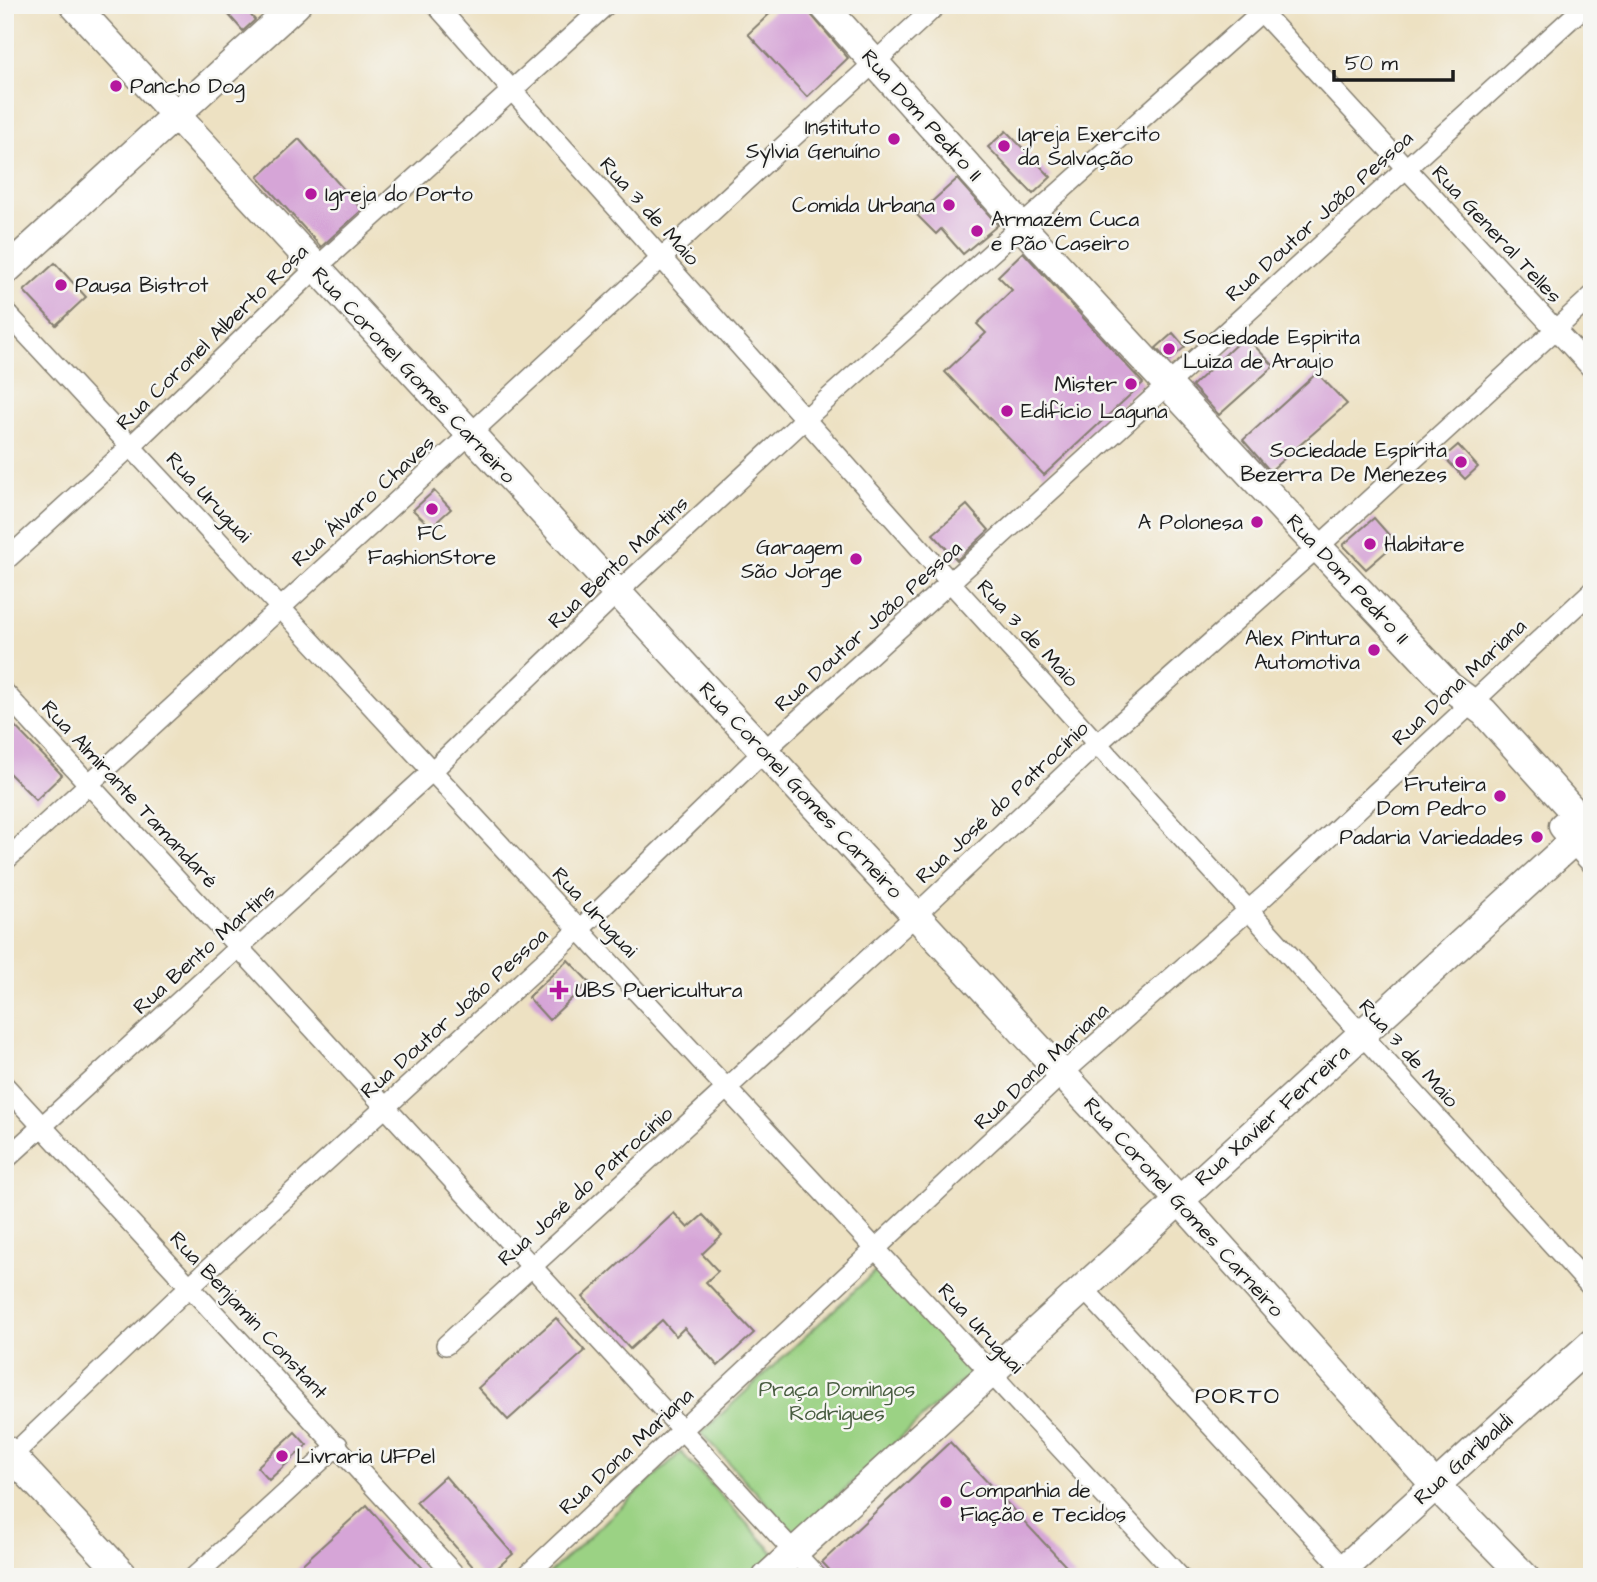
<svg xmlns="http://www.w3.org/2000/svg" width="1597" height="1582" font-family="'Architects Daughter',sans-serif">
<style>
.green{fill:#9bd284;stroke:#5c7750;stroke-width:2}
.building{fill:#d6a5d7}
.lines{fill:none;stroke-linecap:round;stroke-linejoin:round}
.street-casing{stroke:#847e6f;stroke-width:22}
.secondary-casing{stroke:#847e6f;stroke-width:31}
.street{stroke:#fff;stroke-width:19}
.secondary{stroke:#fff;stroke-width:28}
.poi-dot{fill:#b5179e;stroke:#f6f6f2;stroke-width:2.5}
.labels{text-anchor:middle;stroke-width:5;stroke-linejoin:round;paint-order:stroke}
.poi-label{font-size:21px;fill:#1c1c1c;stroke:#f6f6f2;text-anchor:start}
.street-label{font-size:21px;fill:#1c1c1c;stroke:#f6f6f2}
.park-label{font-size:21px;fill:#485c40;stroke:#f6f6f2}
.neighbourhood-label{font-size:23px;letter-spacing:2px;fill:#1c1c1c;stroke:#f6f6f2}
</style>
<rect width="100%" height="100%" fill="#f6f6f2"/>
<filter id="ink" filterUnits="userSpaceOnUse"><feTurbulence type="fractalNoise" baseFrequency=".0143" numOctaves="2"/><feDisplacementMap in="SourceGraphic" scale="14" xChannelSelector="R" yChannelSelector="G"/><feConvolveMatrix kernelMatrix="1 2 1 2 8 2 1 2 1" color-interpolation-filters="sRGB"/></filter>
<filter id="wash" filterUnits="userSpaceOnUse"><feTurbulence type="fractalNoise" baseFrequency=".00686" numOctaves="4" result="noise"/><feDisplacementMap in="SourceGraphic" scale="28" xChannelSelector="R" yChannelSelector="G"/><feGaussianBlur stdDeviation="1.57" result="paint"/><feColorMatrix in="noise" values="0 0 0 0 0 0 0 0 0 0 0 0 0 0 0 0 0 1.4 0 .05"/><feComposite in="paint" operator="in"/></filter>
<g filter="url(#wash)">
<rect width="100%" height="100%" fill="#ede1c2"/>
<g class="green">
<path d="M879,1268L974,1370L796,1535L701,1433Z"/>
<path d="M681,1452L776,1555L753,1577H545Z"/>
</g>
<g id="blocks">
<g class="building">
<path d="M220,5H242L255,20L243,31Z"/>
<path d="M779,5H803L848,58L807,97L748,34Z"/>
<path d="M1006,131L1051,177L1033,194L988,147Z"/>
<path d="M299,139L362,210L321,247L258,177Z"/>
<path d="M957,179L998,225L963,254L941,229L936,234L917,215Z"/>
<path d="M1023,252L1143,383L1044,475L945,372L986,333L977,324L1012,290L998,276Z"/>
<path d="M55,263L86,297L56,325L24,291Z"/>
<path d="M1173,333L1185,347L1168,361L1156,348Z"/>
<path d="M1245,336L1274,366L1219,415L1192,386Z"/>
<path d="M1317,373L1347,404L1270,471L1243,440Z"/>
<path d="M1458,445L1478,467L1465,479L1444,457Z"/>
<path d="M434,491L451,509L431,527L413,510Z"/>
<path d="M967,505L989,530L957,560L933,534Z"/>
<path d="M1374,518L1396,543L1366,569L1343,545Z"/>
<path d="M5,716L62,775L36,800L5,769Z"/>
<path d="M568,960L589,982L549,1020L528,997Z"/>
<path d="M674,1213L688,1228L703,1215L722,1235L702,1254L718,1271L706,1282L754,1333L718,1366L684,1328L676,1336L662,1320L630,1349L583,1297Z"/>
<path d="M556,1318L585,1351L508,1420L478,1388Z"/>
<path d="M295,1432L307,1445L269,1480L257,1467Z"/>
<path d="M950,1442L1076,1577H836L822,1562Z"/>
<path d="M445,1476L513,1554L487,1577H482L416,1502Z"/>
<path d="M367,1505L389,1531L431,1577H304L297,1569Z"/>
</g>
</g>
</g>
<g filter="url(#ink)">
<use href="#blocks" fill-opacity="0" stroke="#847e6f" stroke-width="2"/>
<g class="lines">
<g class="street-casing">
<g id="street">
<path d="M436,5L951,583L1592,1288"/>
<path d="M1255,5L1592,369"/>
<path d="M5,311C396,733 788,1155 1180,1577"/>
<path d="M5,561L131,446L315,269L606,5"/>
<path d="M5,693L817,1577"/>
<path d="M5,861L937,5"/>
<path d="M5,1086L457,1577"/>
<path d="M5,1160L430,773L619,591L804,420L1269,5"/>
<path d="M1083,1288L1344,1569"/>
<path d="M446,1345L904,926L1098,743L1318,547L1592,296"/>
<path d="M5,1462L191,1285L581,928L764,751L1586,5"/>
<path d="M194,1577L338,1445"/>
<path d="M525,1577L1062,1074L1267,894L1592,591"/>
</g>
</g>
<g class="secondary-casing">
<g id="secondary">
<path d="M74,5L1179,1200L1434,1484L1525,1577"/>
<path d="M823,5L1021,226L1318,547L1449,686L1484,712L1592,832"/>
<path d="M5,271L296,5"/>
<path d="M1563,826L1592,858"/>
<path d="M5,1449L125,1577"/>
<path d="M767,1577L1592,824"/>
<path d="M1335,1577L1592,1343"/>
</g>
</g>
<use href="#street" class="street"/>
<use href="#secondary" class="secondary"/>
</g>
</g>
<g class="poi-dot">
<circle cx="116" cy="86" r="7"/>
<circle cx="894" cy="139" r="7"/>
<circle cx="1004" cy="146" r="7"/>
<circle cx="311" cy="194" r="7"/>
<circle cx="949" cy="205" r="7"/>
<circle cx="977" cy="231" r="7"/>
<circle cx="61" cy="285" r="7"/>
<circle cx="1169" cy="349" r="7"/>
<circle cx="1131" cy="384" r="7"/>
<circle cx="1007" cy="411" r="7"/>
<circle cx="1461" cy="462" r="7"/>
<circle cx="432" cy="509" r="7"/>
<circle cx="1257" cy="522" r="7"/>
<circle cx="1370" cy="544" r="7"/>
<circle cx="856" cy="559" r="7"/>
<circle cx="1374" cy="650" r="7"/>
<circle cx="1500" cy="796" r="7"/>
<circle cx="1537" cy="837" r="7"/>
<path d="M555.5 979.5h7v7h7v7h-7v7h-7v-7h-7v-7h7z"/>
<circle cx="282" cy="1456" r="7"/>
<circle cx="946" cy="1502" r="7"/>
</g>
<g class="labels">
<g class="poi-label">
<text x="130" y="93">Pancho Dog</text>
<text x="880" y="134" text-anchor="end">Instituto<tspan x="880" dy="24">Sylvia Genuíno</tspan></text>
<text x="1018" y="141">Igreja Exercito<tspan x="1018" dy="24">da Salvação</tspan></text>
<text x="325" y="201">Igreja do Porto</text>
<text x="935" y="212" text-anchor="end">Comida Urbana</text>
<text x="991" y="226">Armazém Cuca<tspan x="991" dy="24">e Pão Caseiro</tspan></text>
<text x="75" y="292">Pausa Bistrot</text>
<text x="1183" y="344">Sociedade Espirita<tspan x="1183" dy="24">Luiza de Araujo</tspan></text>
<text x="1117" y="391" text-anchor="end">Mister</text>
<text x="1021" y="418">Edifício Laguna</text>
<text x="1447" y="457" text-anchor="end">Sociedade Espírita<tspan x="1447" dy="24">Bezerra De Menezes</tspan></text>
<text x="1243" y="529" text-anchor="end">A Polonesa</text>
<text x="432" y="540" text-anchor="middle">FC<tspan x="432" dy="24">FashionStore</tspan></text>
<text x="1384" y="551">Habitare</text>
<text x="842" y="554" text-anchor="end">Garagem<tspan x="842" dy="24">São Jorge</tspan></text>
<text x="1360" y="645" text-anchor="end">Alex Pintura<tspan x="1360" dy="24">Automotiva</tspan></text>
<text x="1486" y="791" text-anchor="end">Fruteira<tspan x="1486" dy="24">Dom Pedro</tspan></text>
<text x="1523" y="844" text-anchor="end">Padaria Variedades</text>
<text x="575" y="997">UBS Puericultura</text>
<text x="296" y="1463">Livraria UFPel</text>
<text x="960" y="1497">Companhia de<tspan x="960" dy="24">Fiação e Tecidos</tspan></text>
</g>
<g class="street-label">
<text transform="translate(922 115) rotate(48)" y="7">Rua Dom Pedro II</text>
<text transform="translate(650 211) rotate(48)" y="7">Rua 3 de Maio</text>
<text transform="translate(1319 216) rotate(-42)" y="7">Rua Doutor João Pessoa</text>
<text transform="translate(1497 234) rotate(47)" y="7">Rua General Telles</text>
<text transform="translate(212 337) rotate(-44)" y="7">Rua Coronel Alberto Rosa</text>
<text transform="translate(414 375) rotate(47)" y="7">Rua Coronel Gomes Carneiro</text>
<text transform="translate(209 497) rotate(47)" y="7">Rua Uruguai</text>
<text transform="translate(363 501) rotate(-42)" y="7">Rua Álvaro Chaves</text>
<text transform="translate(618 562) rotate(-43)" y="7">Rua Bento Martins</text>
<text transform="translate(1348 579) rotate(47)" y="7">Rua Dom Pedro II</text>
<text transform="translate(868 626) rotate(-42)" y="7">Rua Doutor João Pessoa</text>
<text transform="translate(1028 633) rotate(47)" y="7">Rua 3 de Maio</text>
<text transform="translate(1459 682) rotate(-43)" y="7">Rua Dona Mariana</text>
<text transform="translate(801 790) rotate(47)" y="7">Rua Coronel Gomes Carneiro</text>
<text transform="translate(130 794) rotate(47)" y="7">Rua Almirante Tamandaré</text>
<text transform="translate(1002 802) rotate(-43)" y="7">Rua José do Patrocínio</text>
<text transform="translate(595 912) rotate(47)" y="7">Rua Uruguai</text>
<text transform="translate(204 949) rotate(-42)" y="7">Rua Bento Martins</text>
<text transform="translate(454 1013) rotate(-42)" y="7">Rua Doutor João Pessoa</text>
<text transform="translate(1409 1053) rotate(48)" y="7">Rua 3 de Maio</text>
<text transform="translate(1041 1066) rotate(-43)" y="7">Rua Dona Mariana</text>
<text transform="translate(1272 1115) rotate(-42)" y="7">Rua Xavier Ferreira</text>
<text transform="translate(585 1186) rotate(-42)" y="7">Rua José do Patrocínio</text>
<text transform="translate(1184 1207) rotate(48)" y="7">Rua Coronel Gomes Carneiro</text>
<text transform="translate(249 1315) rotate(47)" y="7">Rua Benjamin Constant</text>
<text transform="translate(981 1328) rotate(47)" y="7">Rua Uruguai</text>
<text transform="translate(626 1451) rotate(-43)" y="7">Rua Dona Mariana</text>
<text transform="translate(1463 1459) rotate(-42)" y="7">Rua Garibaldi</text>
</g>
<g class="park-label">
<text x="837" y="1396">Praça Domingos<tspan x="837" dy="24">Rodrigues</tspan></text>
</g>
<g class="neighbourhood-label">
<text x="1238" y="1403">PORTO</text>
</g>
</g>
<rect width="1597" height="1582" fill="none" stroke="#f6f6f2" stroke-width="28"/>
<path d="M1334 70v10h119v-10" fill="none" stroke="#1c1c1c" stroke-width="3.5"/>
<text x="1345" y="70" font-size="21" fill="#1c1c1c" stroke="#f6f6f2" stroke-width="5" paint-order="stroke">50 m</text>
</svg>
